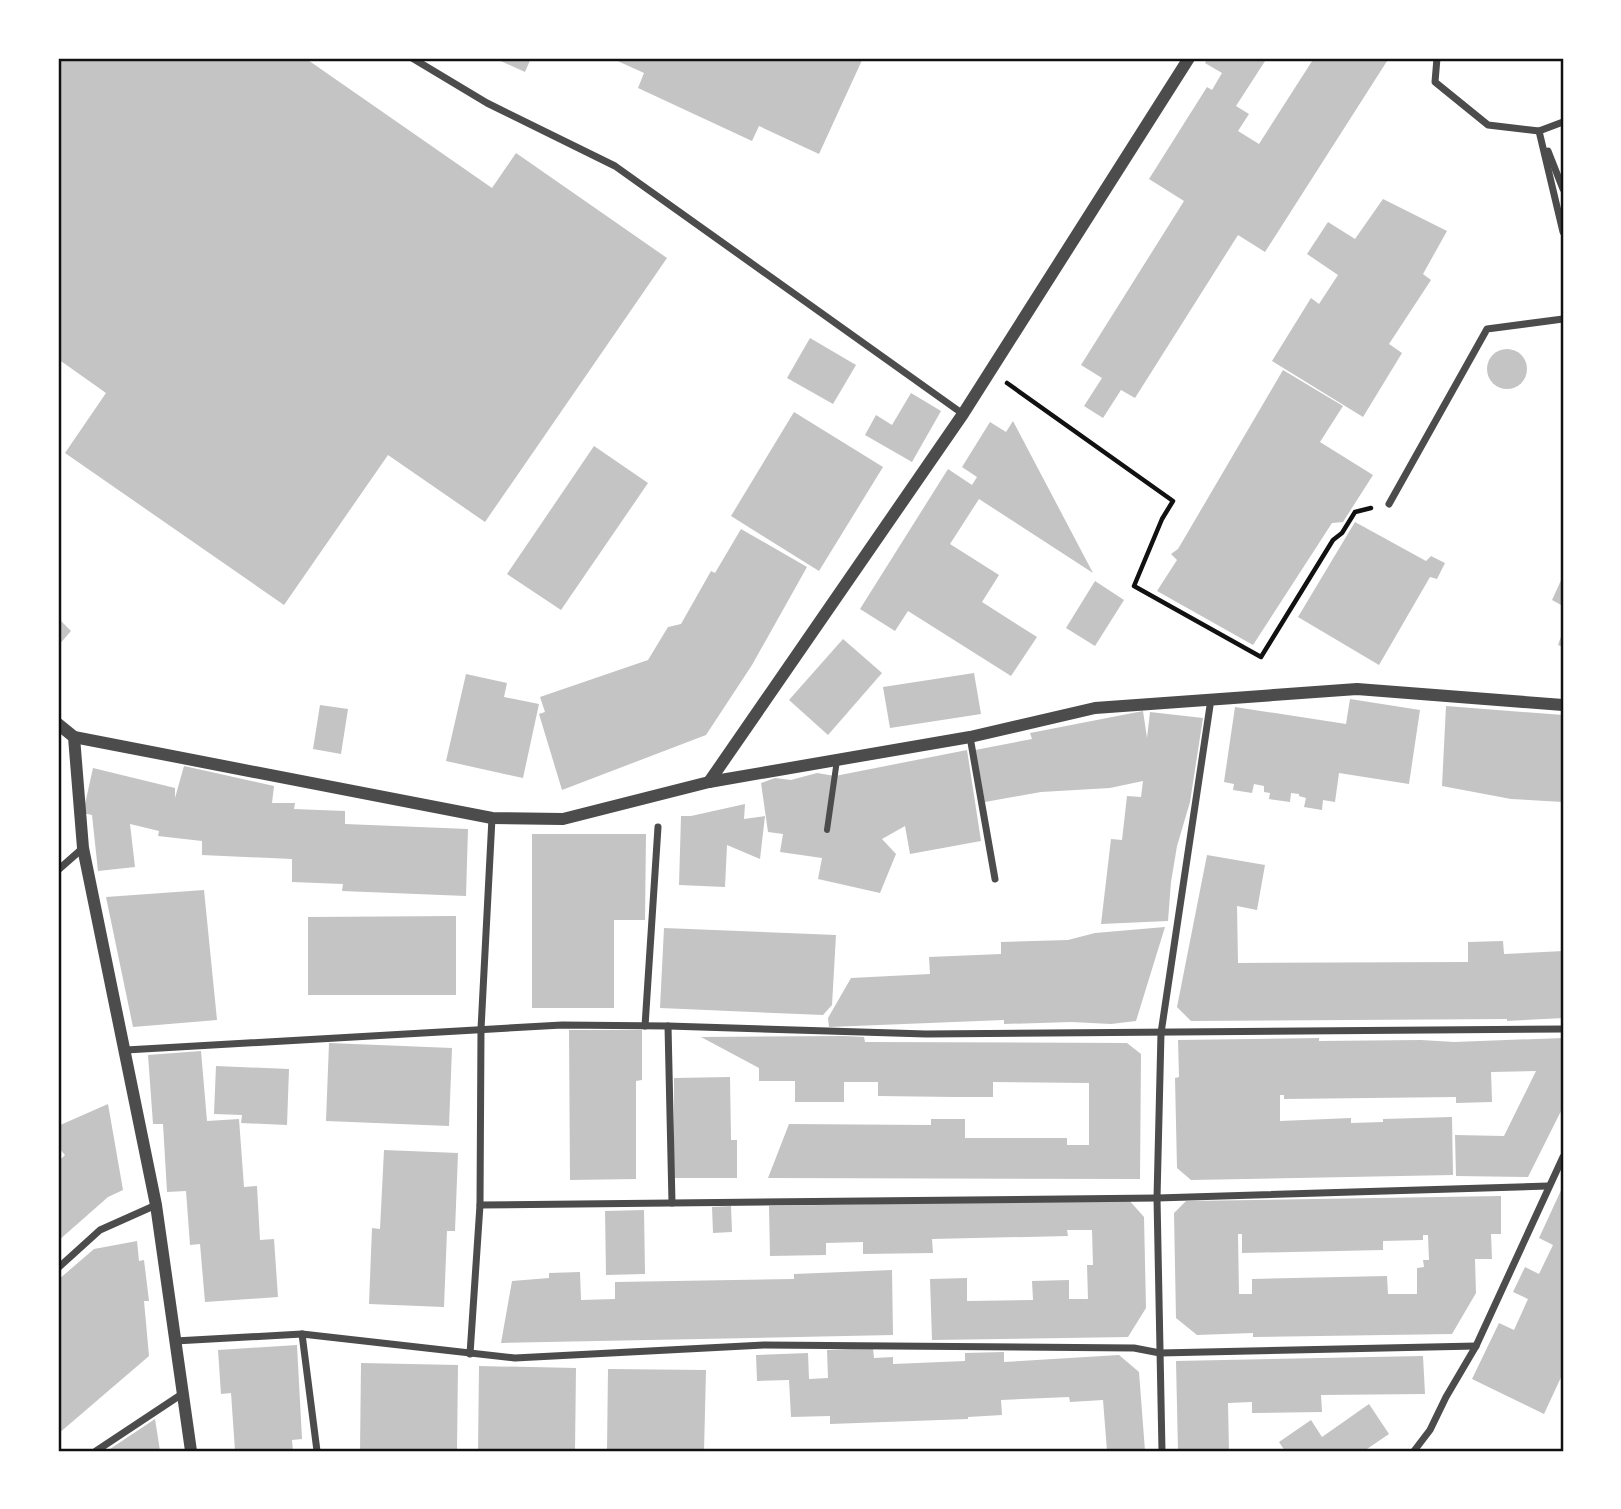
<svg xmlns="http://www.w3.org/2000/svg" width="1621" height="1509" font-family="'Exo 2',sans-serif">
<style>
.building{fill:#c4c4c4;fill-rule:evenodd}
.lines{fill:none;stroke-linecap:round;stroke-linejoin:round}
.path{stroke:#111;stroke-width:4.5}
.pedestrian{stroke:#4c4c4c;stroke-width:6}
.minor{stroke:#4c4c4c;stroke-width:7}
.tertiary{stroke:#4c4c4c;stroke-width:12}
.neatline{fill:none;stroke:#111;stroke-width:2.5}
</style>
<rect width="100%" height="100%" fill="#fff"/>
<g class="building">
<path d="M58,58H305L492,188L516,153L667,258L485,522L388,455L284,605L65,453L106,393L58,359Z"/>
<path d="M494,58H531L525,72Z"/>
<path d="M611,58H863L819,154L759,126L752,141L638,88L644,73Z"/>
<path d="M1208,58H1267L1236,106L1249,114L1238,131L1259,144L1314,58H1389L1265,252L1238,235L1135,398L1121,390L1103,418L1084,406L1102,378L1081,365L1184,201L1149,179L1207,87L1212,90L1222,73L1205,63Z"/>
<path d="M1383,199L1447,231L1423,274L1431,280L1389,344L1402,353L1363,417L1272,361L1311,298L1319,304L1338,275L1307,254L1328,222L1355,239Z"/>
<path d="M810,338L856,365L833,404L787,378Z"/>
<circle cx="1507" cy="369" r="20"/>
<path d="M1283,370L1343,406L1320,442L1373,475L1343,522L1332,523L1253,645L1157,591L1177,560L1171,554L1178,549Z"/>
<path d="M911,393L941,411L912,462L865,435L876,415L892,425Z"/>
<path d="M794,412L883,467L819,571L731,516Z"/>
<path d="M1013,421L1093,573L979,499L950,544L999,575L982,602L1037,637L1011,676L908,611L895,631L860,609L948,469L972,485L977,477L962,467L990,422L1006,432Z"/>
<path d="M594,446L648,483L561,610L507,574Z"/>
<path d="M1355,522L1426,561L1431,556L1445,563L1437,579L1430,577L1379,665L1298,617Z"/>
<path d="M741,529L807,567L752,665L706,735L562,790L539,714L545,712L540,697L648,660L668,627L681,624L711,571L715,573Z"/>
<path d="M1563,576V606L1552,600Z"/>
<path d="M1095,581L1124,600L1095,646L1066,628Z"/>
<path d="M58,618L71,631L58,646Z"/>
<path d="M1563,631V647L1558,645Z"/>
<path d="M843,639L882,673L828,735L789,700Z"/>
<path d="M974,673L981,714L890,728L883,687Z"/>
<path d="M466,674L507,683L504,697L539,704L523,778L446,761Z"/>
<path d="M1350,699L1420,710L1409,784L1339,773L1335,802L1323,800L1322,810L1304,807L1306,798L1299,796V794L1291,793L1290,802L1269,799L1270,793L1264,792V786L1254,784L1252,793L1233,790L1234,784L1224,782L1235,707L1346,724Z"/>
<path d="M320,705L348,709L341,754L313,749Z"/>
<path d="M1446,706L1563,715V802L1511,799L1442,786Z"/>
<path d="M1143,711L1147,738L1150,712L1203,718L1190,802L1177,846L1171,882L1168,921L1101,924L1111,839L1122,840L1127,796L1141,797L1143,781L1110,788L1041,792L985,802L975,750L1032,739L1030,733Z"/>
<path d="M967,750L981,841L910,854L905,826L882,839L896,854L880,893L818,879L822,858L780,852L783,834L768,832L761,783L775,778L791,780L817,773L835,776Z"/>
<path d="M184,766L274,786L272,803H295L294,809L345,811V824L468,829L466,896L342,891L343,884L292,882V859L202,855V841L158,836L159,831L130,824L135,867L98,871L92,815L83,813L93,768L175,788V798Z"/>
<path d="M745,804L744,819L765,816L760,859L727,845L725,887L679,885L681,816H691Z"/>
<path d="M532,834H646L645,920H614V1008H532Z"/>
<path d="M1207,855L1265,865L1257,910L1237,906L1238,963L1468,962V942L1503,941L1504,954L1563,951V1018L1507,1021V1019L1191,1021L1177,1007Z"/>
<path d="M204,890L217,1020L133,1027L106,897Z"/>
<path d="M456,916V995H308V917Z"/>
<path d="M1165,927L1136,1021L1111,1024L1071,1022L1004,1024V1020L829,1027L828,1018L851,978L930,974L929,957L1001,954V942L1068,940L1095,933Z"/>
<path d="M664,928L836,935L832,1005L823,1015L660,1008Z"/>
<path d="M569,1030H642V1080L636,1081V1179L570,1180Z"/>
<path d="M844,1036L864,1037L865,1042L1127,1043L1141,1054L1140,1179L768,1178L789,1124L931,1125V1119H965V1138H1067V1145H1089V1083L993,1082V1097H955L878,1096V1082H844V1102H795V1081H759V1068L701,1037Z"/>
<path d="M1319,1038V1041L1421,1040L1454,1042L1563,1038V1107L1528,1177L1456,1176L1455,1135L1504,1136L1536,1071L1491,1072L1492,1102L1456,1103V1097L1284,1099V1095H1280V1121L1351,1118V1123L1383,1122V1119L1452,1117L1453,1175L1191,1180L1177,1168L1175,1078L1179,1077L1178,1040Z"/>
<path d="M329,1043L452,1048L449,1126L326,1121Z"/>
<path d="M201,1051L207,1121L239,1119L244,1187L257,1186L260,1240L274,1239L278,1297L205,1302L200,1244L190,1245L186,1191L167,1192L163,1124H153L148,1055Z"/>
<path d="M216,1066L289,1069L287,1125L241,1123L242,1115L214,1114Z"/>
<path d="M730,1077L731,1140H737V1178H674V1078Z"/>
<path d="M108,1104L123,1190L108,1197L58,1241V1162L65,1155L58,1147V1126Z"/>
<path d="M384,1150L458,1153L455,1231H447L444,1307L369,1304L372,1228L380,1229Z"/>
<path d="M1563,1186V1373L1544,1414L1472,1379L1499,1323L1514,1330L1528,1299L1513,1292L1525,1267L1539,1274L1553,1245L1539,1238Z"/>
<path d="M1501,1196V1234H1491L1492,1259H1475L1476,1293L1452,1334L1253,1337V1333L1197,1335L1176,1318L1174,1213L1186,1201ZM1238,1234H1242V1253L1383,1250V1241L1423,1240V1235H1428L1429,1260H1423L1424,1267L1417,1268V1294H1388L1387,1276L1252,1279V1294H1239Z"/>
<path d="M1128,1199L1144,1217L1146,1308L1128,1337L932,1340L930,1279L967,1278V1301L1033,1300L1032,1281L1069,1280V1299H1088L1087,1265H1093L1092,1230H1067L1068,1236L932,1239L933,1253L863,1254V1242L826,1243V1255L770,1256L769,1206Z"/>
<path d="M731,1206L732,1232L713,1233L712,1207Z"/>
<path d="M644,1210L645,1274L606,1275L605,1211Z"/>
<path d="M137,1241L139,1261L144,1260L149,1301H144L149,1356L58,1434V1280L94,1249Z"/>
<path d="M892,1270L893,1335L501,1343L512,1281L549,1278V1273L580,1272L581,1300L615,1299V1282L794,1279V1274Z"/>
<path d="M297,1345L302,1439L292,1440L293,1451H235L231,1393L221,1394L218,1350Z"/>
<path d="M873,1348L874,1358L893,1357V1364L965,1361V1353L1004,1352V1362L1119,1355L1139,1372L1145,1451H1107L1103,1400L1070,1402L1069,1397L1001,1400L1002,1415L968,1417V1419L830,1424V1416L791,1417L789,1380L757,1381L756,1355L808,1353L809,1379L828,1378L827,1350Z"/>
<path d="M1423,1356L1425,1394L1321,1395L1322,1412L1252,1413V1402L1228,1403L1229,1451H1178L1176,1361Z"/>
<path d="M361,1363L458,1365L457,1451H360Z"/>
<path d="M479,1366L576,1368L575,1451H478Z"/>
<path d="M608,1369L706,1370L704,1451H607Z"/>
<path d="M1369,1404L1389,1434L1364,1451H1285L1279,1442L1311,1420L1322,1437Z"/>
<path d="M155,1419L160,1451H107Z"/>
</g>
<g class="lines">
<path class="path" d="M1007,383L1173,501L1162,519L1134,586L1261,657L1333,540L1342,533L1355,512L1371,508"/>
<path class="pedestrian" d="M827,830L837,760"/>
<g class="minor">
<path d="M412,58L487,103L615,166L963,414"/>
<path d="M1437,58L1435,82L1488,125L1539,131L1563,122"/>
<path d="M1539,131L1563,232"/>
<path d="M1548,151L1563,189"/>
<path d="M1389,504L1487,329L1563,319"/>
<path d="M970,737L995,879"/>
<path d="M58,870L83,848"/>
<path d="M645,1026L658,827"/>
<path d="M668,1026L672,1203"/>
<path d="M126,1050L562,1025L668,1026L926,1034L1563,1029"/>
<path d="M480,1205L1157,1198L1548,1186"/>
<path d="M58,1268L100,1230L156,1205"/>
<path d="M302,1334L317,1451"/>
<path d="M175,1341L302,1334L515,1358L764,1345L1134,1348L1160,1353L1476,1346"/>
<path d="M470,1354L480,1205L481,1029L492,818"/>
<path d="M96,1451L182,1394"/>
<path d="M1162,1451L1157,1198L1161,1033L1211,699"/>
<path d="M1414,1451L1430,1430L1446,1397L1476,1346L1563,1157"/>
</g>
<g class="tertiary">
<path d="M58,724L74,737L83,848L156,1205L191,1451"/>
<path d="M74,737L492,818L563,819L709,782L970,737L1095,708L1357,689L1563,705"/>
<path d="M709,782L963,414L1189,58"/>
</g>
</g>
<rect width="1621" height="1509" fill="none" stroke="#ffffff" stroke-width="119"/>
<rect x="60" y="60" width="1502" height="1390" class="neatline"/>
</svg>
